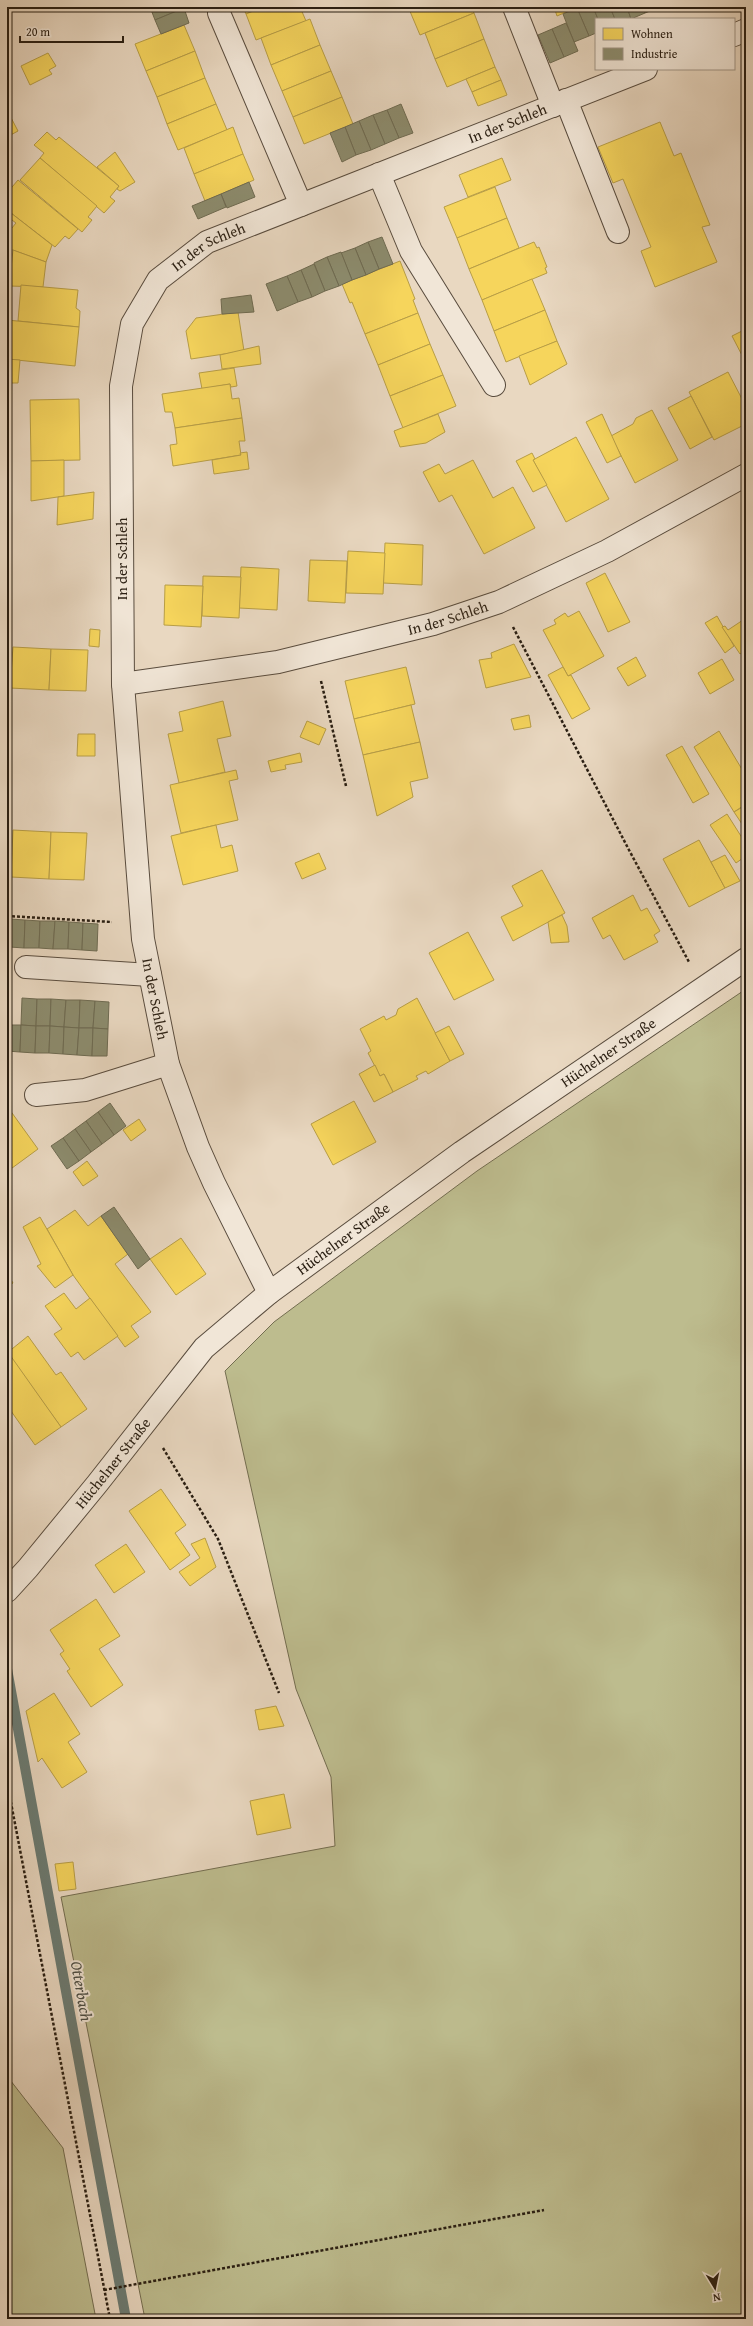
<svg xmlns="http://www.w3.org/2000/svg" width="753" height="2326" font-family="'Gentium Book Plus',serif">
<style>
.green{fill:#bdbc8e;stroke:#736d50}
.homes{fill:#f6d55c;stroke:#b89e46}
.industry{fill:#8c8c6e;stroke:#6e6b52}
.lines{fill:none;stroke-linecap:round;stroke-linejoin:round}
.stream{stroke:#6b7b73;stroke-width:10}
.minor-casing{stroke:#594c3e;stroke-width:24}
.path{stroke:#291e12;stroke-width:2.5;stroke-dasharray:3 2;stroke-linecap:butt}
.minor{stroke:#f1e6d7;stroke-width:22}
.labels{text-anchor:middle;stroke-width:4;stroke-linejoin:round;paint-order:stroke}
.street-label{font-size:15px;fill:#291e12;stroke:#f1e6d7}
.water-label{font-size:16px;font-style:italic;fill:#4a4c43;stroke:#f1e6d7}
</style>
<rect width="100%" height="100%" fill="#e9d8c1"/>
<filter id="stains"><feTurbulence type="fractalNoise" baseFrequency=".005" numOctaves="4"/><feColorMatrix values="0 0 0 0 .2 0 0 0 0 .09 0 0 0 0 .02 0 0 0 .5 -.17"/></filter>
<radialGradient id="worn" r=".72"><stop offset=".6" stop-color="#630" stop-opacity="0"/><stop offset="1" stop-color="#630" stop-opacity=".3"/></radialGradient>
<g class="green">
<path d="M746,989V2319H145L61,1897L335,1846L331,1777L296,1689L225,1371L274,1322L477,1171Z"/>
<path d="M7,2076L63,2148L96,2319H7Z"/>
</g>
<g class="homes">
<path d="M243,7H263L246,14Z"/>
<path d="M263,7H300L306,21L256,40L246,14Z"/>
<path d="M413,7H471L474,13L420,35L409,9Z"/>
<path d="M532,7H542L533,11Z"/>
<path d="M554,7H578L557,16Z"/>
<path d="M474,13L484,39L435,59L425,33Z"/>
<path d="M310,19L320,45L271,65L261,38Z"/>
<path d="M184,25L195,51L146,71L135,44Z"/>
<path d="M484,39L495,67L447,87L435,59Z"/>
<path d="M320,45L331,71L282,91L271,65Z"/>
<path d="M195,51L205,78L157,97L146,71Z"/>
<path d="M48,53L56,66L49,70L52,74L30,85L21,66Z"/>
<path d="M495,67L501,80L472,92L466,79Z"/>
<path d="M331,71L342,97L293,117L282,91Z"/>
<path d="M205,78L216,104L167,124L157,97Z"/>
<path d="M501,80L507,95L478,106L472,92Z"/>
<path d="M342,97L353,124L304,144L293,117Z"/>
<path d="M216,104L227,130L178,150L167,124Z"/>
<path d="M7,110L18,131L7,137Z"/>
<path d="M660,122L674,156L681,153L710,225L702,227L717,262L655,287L641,251L651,247L623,179L613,183L598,147Z"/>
<path d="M233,127L243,154L194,174L184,148Z"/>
<path d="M47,132L56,140L59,137L119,186L110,197L115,201L104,213L40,158L44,153L34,145Z"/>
<path d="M115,152L135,182L120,191L117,189L119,186L97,167Z"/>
<path d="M243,154L254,180L205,201L194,174Z"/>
<path d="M40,158L97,206L88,217L92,220L82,232L20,180Z"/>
<path d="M502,158L511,180L468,197L459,175Z"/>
<path d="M18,180L78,229L69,239L65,236L55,247L7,210V193Z"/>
<path d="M495,187L507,218L457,238L444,207Z"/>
<path d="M11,213L52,245L46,262L7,248V234L16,223L8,217Z"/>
<path d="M507,218L519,248L469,269L457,238Z"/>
<path d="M534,242L537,248L539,247L547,267L545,268L547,273L482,300L469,269Z"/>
<path d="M13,250L46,262L43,287L9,286Z"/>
<path d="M400,261L415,299L413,300L418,313L365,334L352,302L350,303L342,284Z"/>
<path d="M532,279L545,310L494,331L482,300Z"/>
<path d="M21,285L78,290L76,308L80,311L79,327L18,321Z"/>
<path d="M545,310L557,341L506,362L494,331Z"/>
<path d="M238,312L244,351L191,359L186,331L196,318Z"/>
<path d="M418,313L430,344L378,365L365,334Z"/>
<path d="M7,320L79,327L75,366L7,359Z"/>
<path d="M746,329V363L732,336Z"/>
<path d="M557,341L567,364L530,385L519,356Z"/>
<path d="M430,344L443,375L390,396L378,365Z"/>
<path d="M259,346L261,364L222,369L220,355Z"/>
<path d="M7,359L20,360L18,383H7Z"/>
<path d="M234,368L237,386L231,387L230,384L202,389L199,373Z"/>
<path d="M728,372L742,399L746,398V424L714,440L689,392Z"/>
<path d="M443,375L456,406L403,428L390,396Z"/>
<path d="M230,384L232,399L239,398L242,418L175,428L172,412H165L162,394Z"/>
<path d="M691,396L712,437L690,449L668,408Z"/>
<path d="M79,399L80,460L31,461L30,400Z"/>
<path d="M652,410L678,460L635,483L611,436L633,424L636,418Z"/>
<path d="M438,414L445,432L426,443L400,447L394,431Z"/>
<path d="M602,414L621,456L607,463L586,422Z"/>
<path d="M242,418L245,441H239L241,455L173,466L170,445L177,444L175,428Z"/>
<path d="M576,437L609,499L566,522L533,460Z"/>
<path d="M247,452L249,469L214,474L212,460L241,455L240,453Z"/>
<path d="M532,453L535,459L533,460L547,485L533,492L516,461Z"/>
<path d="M64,460V496L31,501V461Z"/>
<path d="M473,460L493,498L513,487L535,528L484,554L452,495L439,502L423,472L439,464L445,474Z"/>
<path d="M94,492L93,519L57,525L58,497Z"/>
<path d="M385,543L423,545L422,585L383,583Z"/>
<path d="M348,551L385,553L383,594L346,593Z"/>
<path d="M310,560L347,561L345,603L308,601Z"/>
<path d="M241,567L279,569L277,610L239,608Z"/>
<path d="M605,573L630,622L608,632L586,583Z"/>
<path d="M203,576L241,577L239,618L202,616Z"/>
<path d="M165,585L203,586L201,627L164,625Z"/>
<path d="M579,611L604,656L568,676L543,630L556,624L554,620L565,613L568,617Z"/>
<path d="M717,616L734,646L725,653L705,623Z"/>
<path d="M746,618V657L743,652L740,654L722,627L725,626L728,630Z"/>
<path d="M90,629L100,630L99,647L89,646Z"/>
<path d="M514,644L531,677L486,688L479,660L492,658L491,653Z"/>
<path d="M13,647L51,649L49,690L10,688Z"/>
<path d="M51,649L88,650L86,691L49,690Z"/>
<path d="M7,652H12L10,693L7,692Z"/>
<path d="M636,657L646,676L628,686L617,668Z"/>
<path d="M722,659L734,680L710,694L698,673Z"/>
<path d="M406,667L415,704L354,719L345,681Z"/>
<path d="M563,667L568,676L571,675L590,709L572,719L548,675Z"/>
<path d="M223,701L231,736L217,739L225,772L179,783L168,734L183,731L179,712Z"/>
<path d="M411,705L420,742L363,755L354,719Z"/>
<path d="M529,715L531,727L514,730L511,719Z"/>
<path d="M307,721L326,729L319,745L300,737Z"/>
<path d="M719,731L746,776V804L734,812L694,747Z"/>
<path d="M78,734H95V756H77Z"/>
<path d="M420,742L428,778L410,782L413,797L377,816L363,755Z"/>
<path d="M682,746L709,794L693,803L666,755Z"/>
<path d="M300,753L302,762L285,765L286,769L271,772L268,761Z"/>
<path d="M236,770L238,779L229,781L238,820L181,833L170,785Z"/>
<path d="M746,805V830L734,812Z"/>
<path d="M727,814L746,844V856L736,863L710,825Z"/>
<path d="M216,825L221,848L232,845L238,871L183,885L171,836Z"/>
<path d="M13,830L51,832L49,879L11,877Z"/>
<path d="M51,832L87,833L84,880L49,879Z"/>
<path d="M699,840L725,888L689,907L663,859Z"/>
<path d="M319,853L326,869L302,879L295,863Z"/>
<path d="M725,855L740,881L725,888L711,862Z"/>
<path d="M542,870L565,913L513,941L501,917L523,906L512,886Z"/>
<path d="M633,895L641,911L647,908L660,931L654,935L658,942L624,960L610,935L603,939L592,918Z"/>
<path d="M562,915L567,926L569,942L551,943L548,922Z"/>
<path d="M468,932L494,980L454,1000L429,953Z"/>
<path d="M417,998L450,1061L428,1074L426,1071L416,1076L418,1079L393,1092L384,1074L380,1076L368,1053L371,1051L360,1029L384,1016L386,1020L396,1015L398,1009Z"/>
<path d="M449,1026L464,1054L450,1061L435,1033Z"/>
<path d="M375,1065L380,1076L384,1074L393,1092L374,1102L359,1074Z"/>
<path d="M354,1101L376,1142L333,1165L311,1124Z"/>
<path d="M7,1106L38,1149L8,1171L7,1169Z"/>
<path d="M139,1119L146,1130L131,1141L123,1130Z"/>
<path d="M87,1161L98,1176L83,1186L73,1172Z"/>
<path d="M75,1210L88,1226L101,1216L128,1254L115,1264L151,1312L131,1326L139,1337L125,1347L73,1275L47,1229Z"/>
<path d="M40,1217L73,1275L55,1288L37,1266L41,1264L23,1227Z"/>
<path d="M181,1238L206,1274L176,1295L150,1259Z"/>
<path d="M7,1254L10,1264L7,1266Z"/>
<path d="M7,1273L13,1283L7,1287Z"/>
<path d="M64,1293L76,1309L90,1298L118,1336L84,1360L78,1352L71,1357L54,1334L62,1329L45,1306Z"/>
<path d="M28,1336L56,1375L61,1372L87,1409L61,1427L7,1353Z"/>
<path d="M10,1355L61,1427L35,1445L11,1411L7,1414V1358Z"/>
<path d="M161,1489L186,1525L175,1533L190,1555L170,1570L129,1511Z"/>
<path d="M205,1538L216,1567L190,1586L179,1572L200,1558L191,1544Z"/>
<path d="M126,1544L145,1572L114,1593L95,1565Z"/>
<path d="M96,1599L120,1636L99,1649L123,1685L91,1707L67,1671L70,1669L60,1654L64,1651L50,1630Z"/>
<path d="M54,1693L80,1734L68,1742L87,1772L62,1788L42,1758L38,1762L26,1711Z"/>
<path d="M276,1706L284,1726L259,1730L255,1710Z"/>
<path d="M284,1794L291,1828L257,1835L250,1801Z"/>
<path d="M73,1862L76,1889L59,1891L55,1864Z"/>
</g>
<g class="industry">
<path d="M150,7H183L184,8L155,20Z"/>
<path d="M593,7L598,19H596V33L589,36L577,8Z"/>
<path d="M593,7H610L615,19H598Z"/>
<path d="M610,7H627L631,19H615Z"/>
<path d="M627,7H643L645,13L631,19Z"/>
<path d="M643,7H660L645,13Z"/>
<path d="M184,8L189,23L161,34L155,20Z"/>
<path d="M577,8L589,36L574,42L563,14Z"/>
<path d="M566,23L578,51L564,57L552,29Z"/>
<path d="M552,29L564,57L550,63L538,35Z"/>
<path d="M401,104L413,133L399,138L387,110Z"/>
<path d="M387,110L399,138L385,144L373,115Z"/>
<path d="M373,115L385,144L371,150L359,121Z"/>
<path d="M359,121L371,150L356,155L345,127Z"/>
<path d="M345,127L356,155L342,162L330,133Z"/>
<path d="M249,182L255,197L227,208L221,194Z"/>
<path d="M221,194L226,207L198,219L192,206Z"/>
<path d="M382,237L393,264L379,269L368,242Z"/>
<path d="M368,242L379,269L366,275L355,248Z"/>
<path d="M355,248L366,275L352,280L341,253Z"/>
<path d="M341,252L352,280L339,286L327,257Z"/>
<path d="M327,257L339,286L325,291L314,263Z"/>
<path d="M314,264L325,291L312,297L301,270Z"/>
<path d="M301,270L312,297L298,302L287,276Z"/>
<path d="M287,276L298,302L277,311L266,284Z"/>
<path d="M251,295L254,312L222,314L221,299Z"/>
<path d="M10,919L25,920L24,948L10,947Z"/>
<path d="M25,920L40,921L39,948H24Z"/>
<path d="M40,921H55L53,949L39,948Z"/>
<path d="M55,921L69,922L68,949H53Z"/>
<path d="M69,922L83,923L82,950L68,949Z"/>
<path d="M83,923L98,924L97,951L82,950Z"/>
<path d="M22,998L37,999L36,1026L21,1025Z"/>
<path d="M37,999H51L50,1026H36Z"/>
<path d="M51,999L66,1000L64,1027L50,1026Z"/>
<path d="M66,1000H80L79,1028L64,1027Z"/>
<path d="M80,1000L95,1001L93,1028H79Z"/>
<path d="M95,1001L109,1002L108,1029L93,1028Z"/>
<path d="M10,1025H21L20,1052L7,1051Z"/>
<path d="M21,1025L36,1026L35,1053L20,1052Z"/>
<path d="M36,1026H50L49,1053H35Z"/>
<path d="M50,1026L64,1027L63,1054L49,1053Z"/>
<path d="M64,1027L79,1028L77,1055L63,1054Z"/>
<path d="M79,1028H93L92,1056L77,1055Z"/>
<path d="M93,1028L108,1029L107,1056H92Z"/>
<path d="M110,1103L126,1126L114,1135L98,1112Z"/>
<path d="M98,1112L114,1135L102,1144L86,1121Z"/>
<path d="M86,1121L102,1144L91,1152L75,1129Z"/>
<path d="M75,1129L91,1152L79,1161L63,1138Z"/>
<path d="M63,1138L79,1161L67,1169L51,1146Z"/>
<path d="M114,1207L150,1259L138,1269L101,1216Z"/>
</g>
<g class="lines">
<path class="stream" d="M7,1669L126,2319"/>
<g class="minor-casing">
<g id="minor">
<path d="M514,7L553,106"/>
<path d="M219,13L301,205"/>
<path d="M734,35L746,30"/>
<path d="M566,100L618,232"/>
<path d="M379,174L411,251L494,385"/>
<path id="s1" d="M123,684L278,662L433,624L499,602L607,551L746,475"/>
<path d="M26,967L150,975"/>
<path d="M36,1095L85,1090L168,1064"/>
<path id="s2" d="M269,1293L214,1183L198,1147L168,1064L143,939L123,684L121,386L132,324L158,280L207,242L646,69"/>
<path id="s3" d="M7,1591L28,1568L97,1484L204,1348L269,1293L462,1152L746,959"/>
</g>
</g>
<g class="path">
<path d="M513,627L629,850L689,962"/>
<path d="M321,681L346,786"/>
<path d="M7,916L112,922"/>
<path d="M163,1448L218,1539L279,1693"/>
<path d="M7,1782L110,2319"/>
<path d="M104,2290L544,2210"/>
</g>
<use href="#minor" class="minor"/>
</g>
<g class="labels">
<g class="street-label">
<text dy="5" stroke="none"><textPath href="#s2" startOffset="1431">In der Schleh</textPath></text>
<text dy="5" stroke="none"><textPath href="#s2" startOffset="1107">In der Schleh</textPath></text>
<text transform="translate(122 559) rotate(-90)" y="5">In der Schleh</text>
<text dy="5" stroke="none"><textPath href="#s1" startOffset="332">In der Schleh</textPath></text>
<text transform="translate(155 999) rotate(79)" y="5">In der Schleh</text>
<text dy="5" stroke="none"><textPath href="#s3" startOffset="814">Hüchelner Straße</textPath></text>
<text dy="5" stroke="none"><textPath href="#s3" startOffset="490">Hüchelner Straße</textPath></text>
<text dy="5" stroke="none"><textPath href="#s3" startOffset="166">Hüchelner Straße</textPath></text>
</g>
<g class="water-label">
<text transform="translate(82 1991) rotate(80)" y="6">Otterbach</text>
</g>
</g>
<rect width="753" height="2326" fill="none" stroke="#e9d8c1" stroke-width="24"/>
<rect x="8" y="8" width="737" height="2310" fill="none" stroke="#291e12" stroke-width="2"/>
<rect x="12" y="12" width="729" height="2302" fill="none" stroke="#291e12"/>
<rect x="595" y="18" width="140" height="52" fill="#f1e6d7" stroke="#a19688"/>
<rect x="603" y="28" width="20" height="12" fill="#f6d55c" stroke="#a19688"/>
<text x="631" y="38" font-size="12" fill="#291e12">Wohnen</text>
<rect x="603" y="48" width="20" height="12" fill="#8c8c6e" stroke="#a19688"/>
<text x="631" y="58" font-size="12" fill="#291e12">Industrie</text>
<g transform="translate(715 2288) rotate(170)" stroke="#f1e6d7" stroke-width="3" paint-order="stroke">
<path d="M0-3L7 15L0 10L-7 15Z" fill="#291e12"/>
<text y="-6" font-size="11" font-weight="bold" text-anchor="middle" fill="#291e12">N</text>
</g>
<path d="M20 36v6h103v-6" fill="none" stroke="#291e12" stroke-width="2"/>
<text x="26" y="36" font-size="12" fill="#291e12" stroke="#f1e6d7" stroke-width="3" paint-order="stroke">20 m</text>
<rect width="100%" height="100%" filter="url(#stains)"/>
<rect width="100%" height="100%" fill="url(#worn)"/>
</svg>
